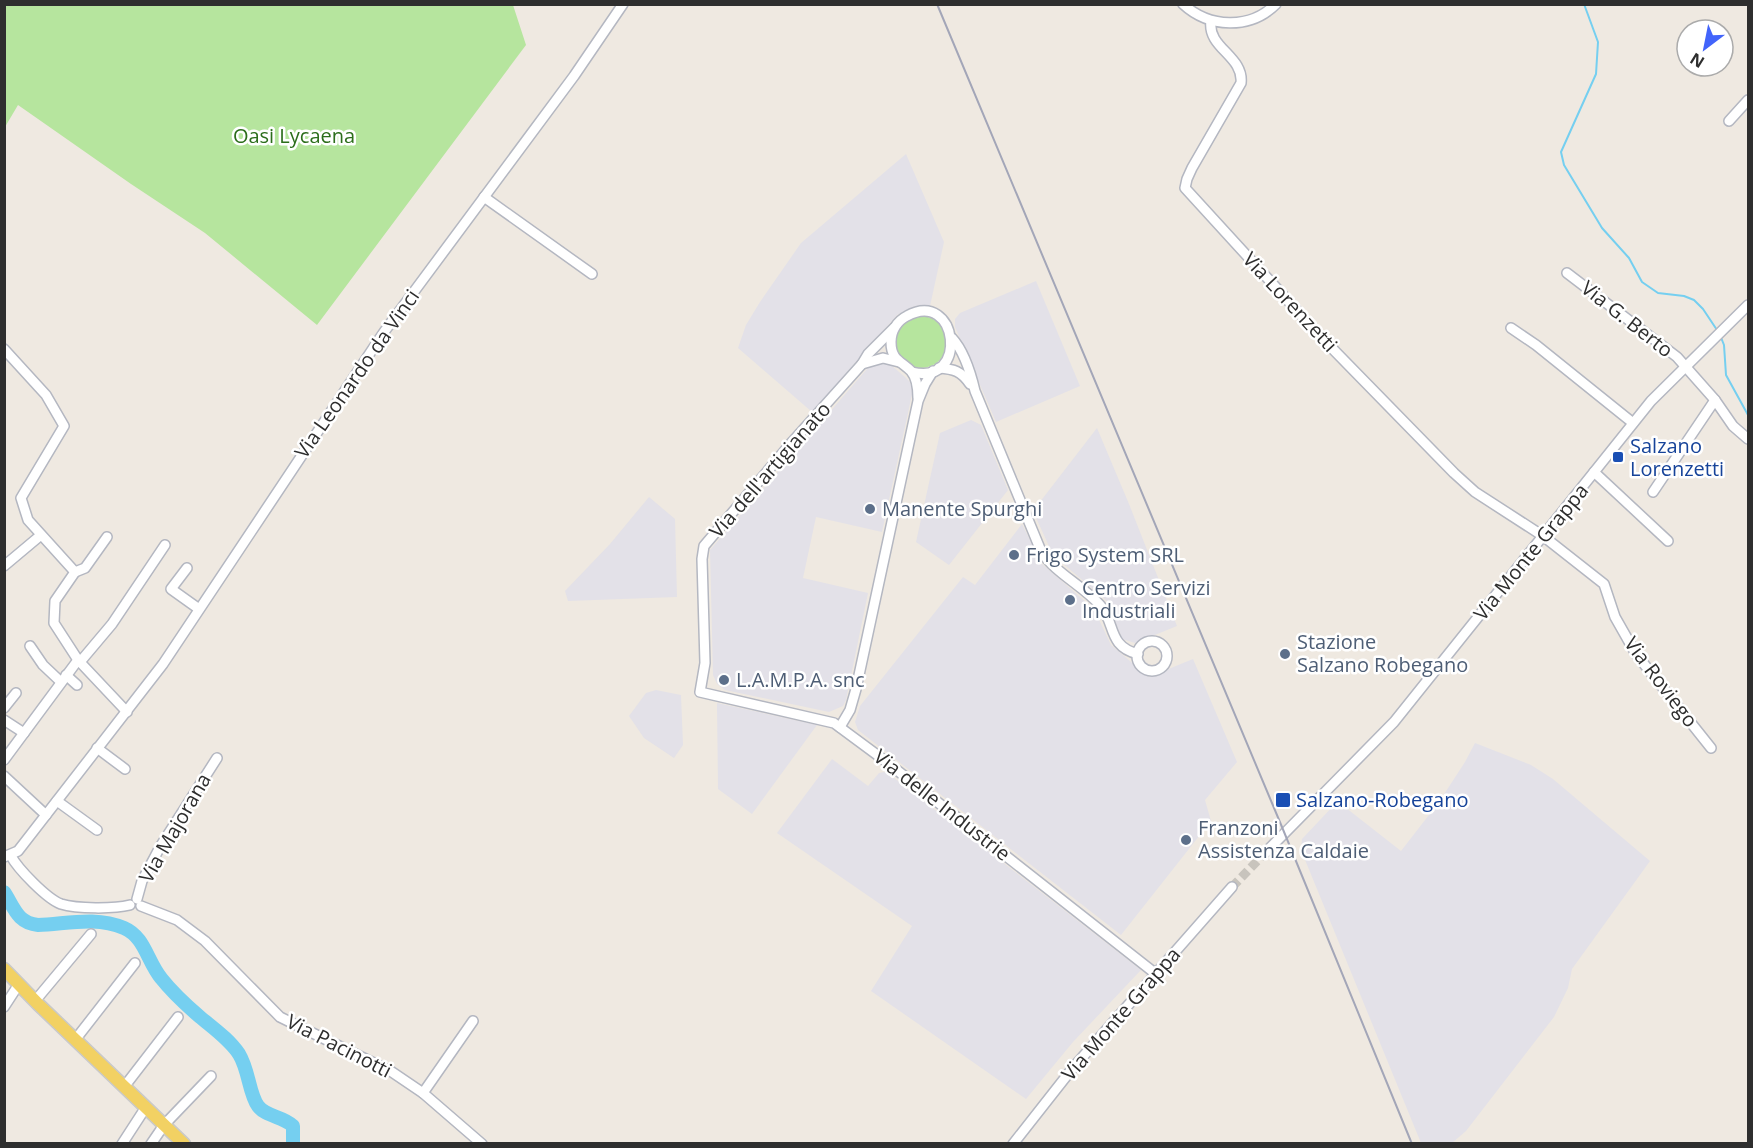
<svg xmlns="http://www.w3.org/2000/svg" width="1753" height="1148" font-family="'Open Sans',sans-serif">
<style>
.industrial{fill:#e3e1e8}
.green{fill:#b6e59e}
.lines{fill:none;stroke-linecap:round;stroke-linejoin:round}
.stream{stroke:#75cff0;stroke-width:2}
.river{stroke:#75cff0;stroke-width:14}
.minor-tunnel{stroke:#c8c4bd;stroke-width:9;stroke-dasharray:9 4.5;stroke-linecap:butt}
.minor-casing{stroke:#b4b7c1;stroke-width:12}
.major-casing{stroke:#c9c9c9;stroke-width:15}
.minor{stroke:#fff;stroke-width:9}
.major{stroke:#f2d163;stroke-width:12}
.rail{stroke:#a3a6b8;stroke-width:2}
.transit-dot{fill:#1a4fb4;stroke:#fff;stroke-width:2}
.service-dot{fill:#5c6f8a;stroke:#fff;stroke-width:2}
.labels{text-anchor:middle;stroke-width:5;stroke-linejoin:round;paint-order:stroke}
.park-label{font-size:20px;fill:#2c6e1b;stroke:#fff}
.street-label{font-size:20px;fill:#2e2e2e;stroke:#fff}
.transit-label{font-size:20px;fill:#164399;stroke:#fff;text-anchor:start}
.service-label{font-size:20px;fill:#4e5e75;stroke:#fff;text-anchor:start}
</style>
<rect width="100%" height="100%" fill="#efe9e1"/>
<g class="industrial">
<path d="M906,154L944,242L930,306H915L897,315L812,412L738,348L746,325L760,302L801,243Z"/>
<path d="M1036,281L1080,386L996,422L955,327V319L960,313Z"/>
<path d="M884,363L891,365L905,377L910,382L913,390L882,532L816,517L803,578L868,593L846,700L843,706L829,712L725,690L717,684L713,675L710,550L867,369L873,365Z"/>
<path d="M971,420L981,425L1008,490L949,565L916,542L940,433Z"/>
<path d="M1097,428L1129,504L1177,626L1135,643L1122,639L1108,602L1053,555L1033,511Z"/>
<path d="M649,497L675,519L677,597L568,601L565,591L610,544Z"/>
<path d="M1022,524L1042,564L1094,609L1111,645L1149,677L1193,659L1237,762L1205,800L1211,821L1121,935L858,730L855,722L860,706L963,577L975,585Z"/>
<path d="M656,690L681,695L683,745L674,758L644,738L629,716L646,693Z"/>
<path d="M717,703L817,725L752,814L718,789Z"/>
<path d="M1475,743L1531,765L1553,779L1650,861L1572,969L1568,988L1554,1017L1466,1131L1452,1143H1421L1301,850L1302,839L1336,803L1341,804L1401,851L1439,802L1465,762Z"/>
<path d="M832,759L868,786L879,773L884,772L889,774L1141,970L1073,1042L1026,1099L871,991L912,926L777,833Z"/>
</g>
<g class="green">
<path d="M5,4L513,5L526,45L317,325L205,233L131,184L18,105L5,127Z"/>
<circle cx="921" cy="342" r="26"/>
</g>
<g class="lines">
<g class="stream">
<path d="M1584,4L1598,42L1596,74L1561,152L1564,165L1602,228L1629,258L1642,282L1658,293L1684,296L1694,300L1703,309L1717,330"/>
<path d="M1720,335L1724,345L1726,375L1748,415"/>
</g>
<path class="river" d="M4,892C14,907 17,923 38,925C67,924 95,916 124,928C145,937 147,961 161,978C172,992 186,1005 200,1017C213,1028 229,1039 239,1054C249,1070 249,1094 258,1106C266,1117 283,1116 293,1126V1144"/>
<path class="minor-tunnel" d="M1232,887L1266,852"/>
<g class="minor-casing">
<g id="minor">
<path d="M1183,4C1209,28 1250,30 1276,4"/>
<path d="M1211,21C1207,48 1244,56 1241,83L1192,168L1187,179L1185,188L1323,339L1454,473L1475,492L1543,536L1604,584L1615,617L1636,654L1711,748"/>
<path d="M1729,121L1748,100"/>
<path d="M484,197L592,274"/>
<path d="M1567,273L1677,357L1715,400L1733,426L1748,439"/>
<path d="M894,328L868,354L862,364L793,441L704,546L702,559L705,663L700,692L834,723L884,760L1156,974"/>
<path d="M1511,328L1536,345L1633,423"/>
<path d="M952,338C964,351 971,374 975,391L1041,551C1055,573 1082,585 1100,605C1116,623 1107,646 1138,654"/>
<path d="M4,349L46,395L64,426L21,498L28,520L75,572L55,601L54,623L78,660L127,712"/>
<path d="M862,364L883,358L899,362"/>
<path d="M939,368C954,369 961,371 970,384"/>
<path d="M912,372C970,387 958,288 907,316C897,321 891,331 891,342C891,360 901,361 911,371C917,378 918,389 918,398"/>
<path d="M1594,472L1668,541"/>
<path d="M1653,492L1715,400"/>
<path d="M4,566L41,535"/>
<path d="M187,568L171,589L199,609"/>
<path d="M75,572L85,568L107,537"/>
<circle cx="1152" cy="656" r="15"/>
<path d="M30,646L43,665L61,682"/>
<path d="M80,662L112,624L165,545"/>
<path d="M66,675L77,685"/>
<path d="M4,708L16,693"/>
<path d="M4,720L24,733"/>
<path d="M840,727L850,710L856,689L918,401L925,384L933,371"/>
<path d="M97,748L125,769"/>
<path d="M4,760L78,660"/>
<path d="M4,776L46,815"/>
<path d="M57,801L97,830"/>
<path d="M1266,852L1394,722L1651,401L1748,305"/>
<path d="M11,856C18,869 47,899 61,904C77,909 114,909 130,905"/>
<path d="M4,857L18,851L163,664L384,332L574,76L623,4"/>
<path d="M137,899L142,881L160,847L217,758"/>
<path d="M141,906L177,920L205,941L280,1017L392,1072L423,1093L482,1144"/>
<path d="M35,1001L91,934"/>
<path d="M4,1007L19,984"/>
<path d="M75,1040L135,963"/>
<path d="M124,1087L178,1017"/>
<path d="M423,1093L473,1021"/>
<path d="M122,1144L146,1107"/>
<path d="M151,1144L164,1125L211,1076"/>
<path d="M1013,1144L1072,1069L1232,887"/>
</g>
</g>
<g class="major-casing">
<path id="major" d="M4,969L38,1004L184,1144"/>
</g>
<use href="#minor" class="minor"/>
<use href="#major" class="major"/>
<path class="rail" d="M937,4L1282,827L1412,1144"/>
</g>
<g class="transit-dot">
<rect x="1612" y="451" width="12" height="12" rx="3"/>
<rect x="1275" y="792" width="16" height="16" rx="3"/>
</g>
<g class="service-dot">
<circle cx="870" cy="509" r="6"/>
<circle cx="1014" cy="555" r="6"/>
<circle cx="1070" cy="600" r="6"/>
<circle cx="1285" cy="654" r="6"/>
<circle cx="724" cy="680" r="6"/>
<circle cx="1186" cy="840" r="6"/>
</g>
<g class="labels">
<g class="park-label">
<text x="294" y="143">Oasi Lycaena</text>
</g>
<g class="street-label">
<text transform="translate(1290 302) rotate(47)" y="7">Via Lorenzetti</text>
<text transform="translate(1627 319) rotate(38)" y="7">Via G. Berto</text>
<text transform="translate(357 374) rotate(-55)" y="7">Via Leonardo da Vinci</text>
<text transform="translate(770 470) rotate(-49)" y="7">Via dell'artigianato</text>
<text transform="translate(1531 552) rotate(-51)" y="7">Via Monte Grappa</text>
<text transform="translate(1661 682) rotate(53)" y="7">Via Roviego</text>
<text transform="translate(942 805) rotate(38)" y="7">Via delle Industrie</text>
<text transform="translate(175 828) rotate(-60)" y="7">Via Majorana</text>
<text transform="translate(1121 1014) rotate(-49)" y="7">Via Monte Grappa</text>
<text transform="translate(339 1046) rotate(27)" y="7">Via Pacinotti</text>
</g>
<g class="transit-label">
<text x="1630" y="453">Salzano<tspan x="1630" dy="23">Lorenzetti</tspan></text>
<text x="1296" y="807">Salzano-Robegano</text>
</g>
<g class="service-label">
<text x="882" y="516">Manente Spurghi</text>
<text x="1026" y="562">Frigo System SRL</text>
<text x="1082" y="595">Centro Servizi<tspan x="1082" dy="23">Industriali</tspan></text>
<text x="1297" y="649">Stazione<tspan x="1297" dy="23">Salzano Robegano</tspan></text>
<text x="736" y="687">L.A.M.P.A. snc</text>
<text x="1198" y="835">Franzoni<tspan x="1198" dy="23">Assistenza Caldaie</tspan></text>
</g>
</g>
<rect width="1753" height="1148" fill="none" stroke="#2e2e2e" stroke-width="12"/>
<g transform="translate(1705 48) rotate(212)"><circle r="28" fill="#ffffff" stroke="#ababab" stroke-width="1.5"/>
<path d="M0-4.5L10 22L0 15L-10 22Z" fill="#4264fb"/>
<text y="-9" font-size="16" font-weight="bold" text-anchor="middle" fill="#2e2e2e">N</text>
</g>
</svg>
